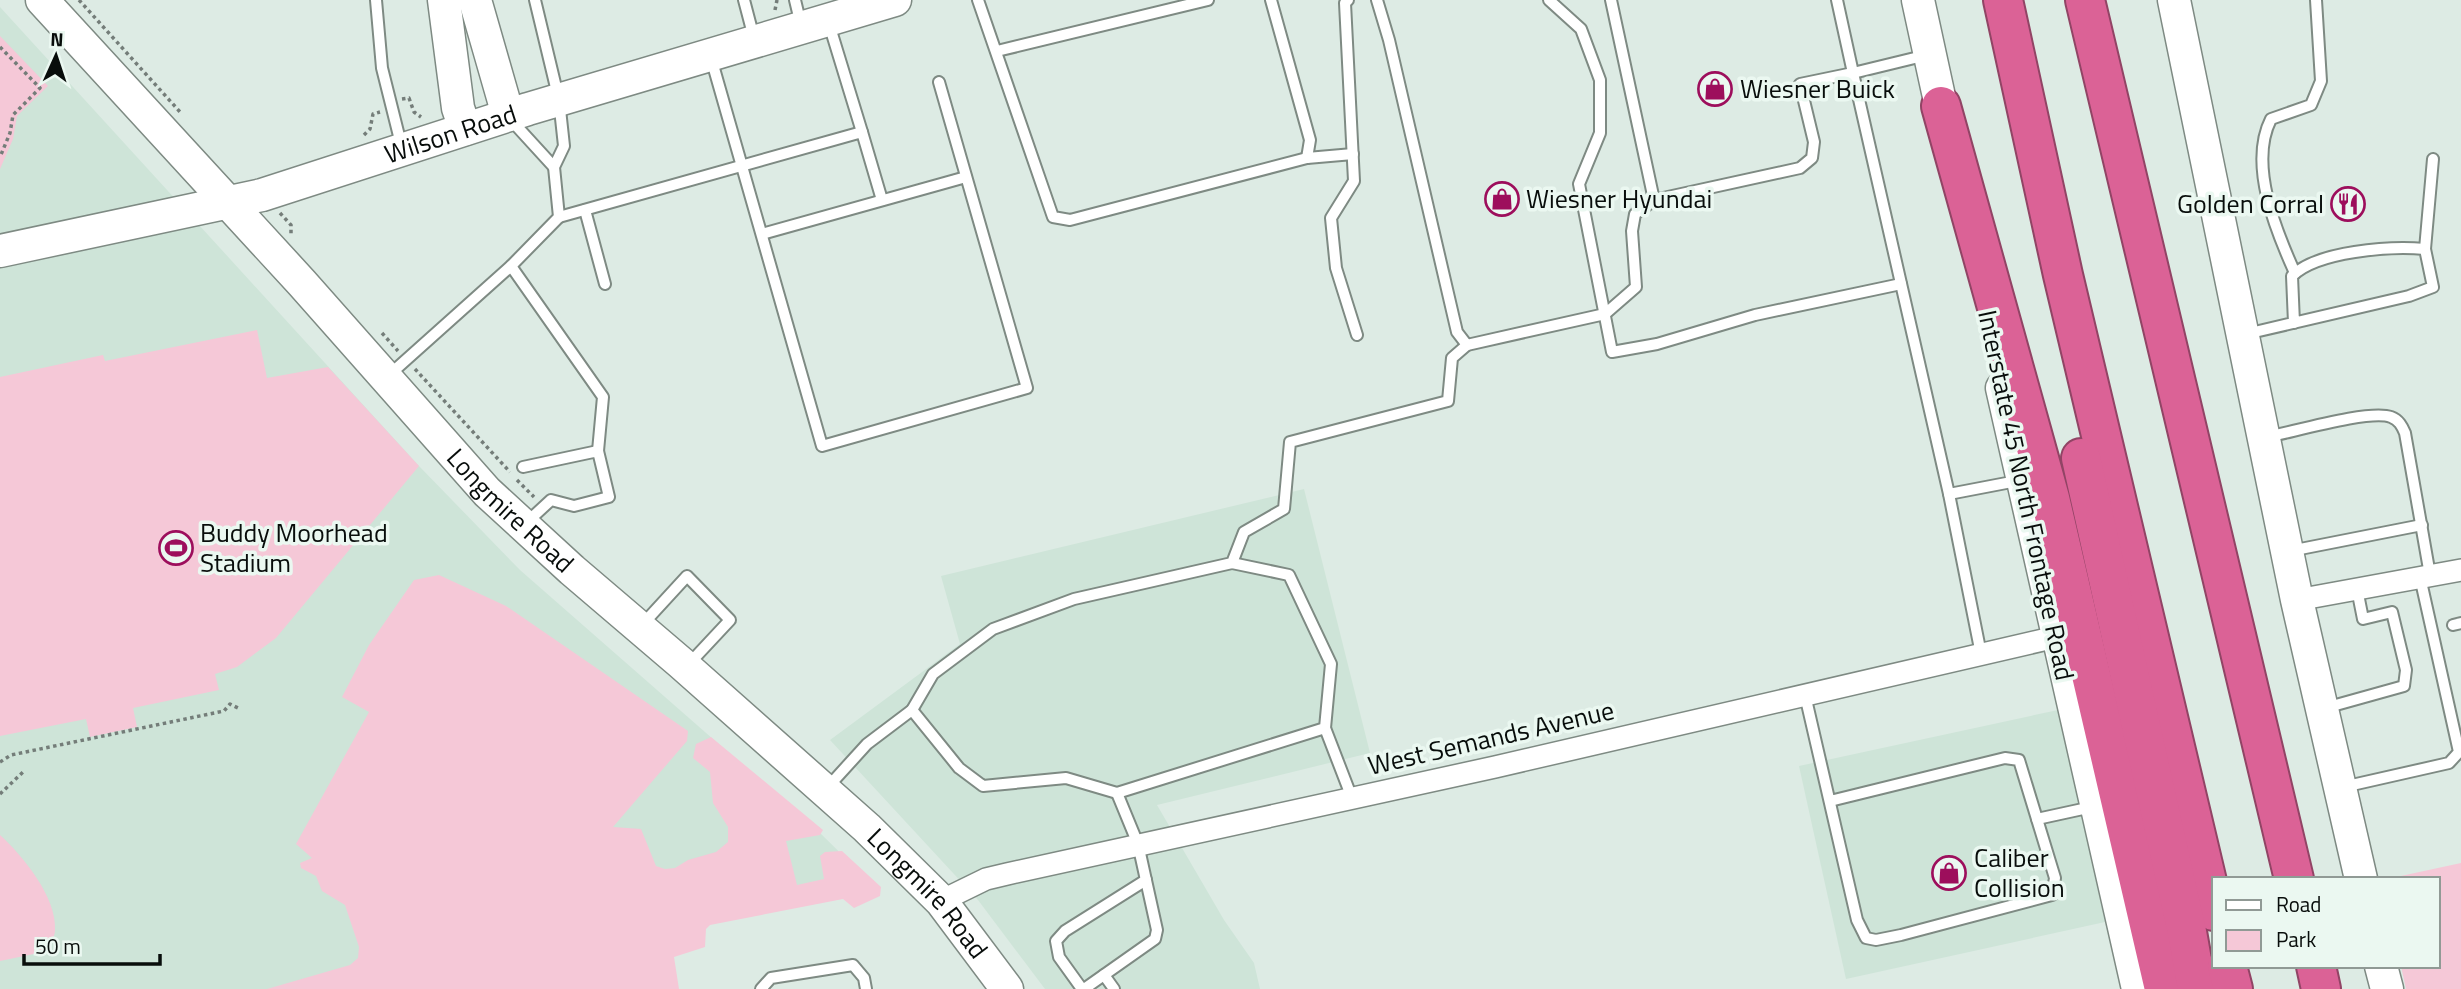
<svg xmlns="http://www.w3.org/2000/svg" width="2461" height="989" font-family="'Titillium Web',sans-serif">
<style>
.built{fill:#cee4d8}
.green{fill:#f5c8d7}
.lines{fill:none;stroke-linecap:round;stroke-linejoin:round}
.lane-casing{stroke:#7e8a83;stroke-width:14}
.street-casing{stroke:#7e8a83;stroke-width:24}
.secondary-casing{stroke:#7e8a83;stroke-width:35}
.highway-casing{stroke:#914465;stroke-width:42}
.path{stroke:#747d79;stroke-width:3.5;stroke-dasharray:3.5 3.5;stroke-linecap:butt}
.lane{stroke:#fff;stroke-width:10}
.street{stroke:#fff;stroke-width:21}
.secondary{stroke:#fff;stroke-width:32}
.highway{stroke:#db6296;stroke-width:38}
.labels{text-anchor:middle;stroke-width:7;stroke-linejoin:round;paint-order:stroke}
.poi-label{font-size:26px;fill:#080d0b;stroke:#ebf8f1;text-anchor:start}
.street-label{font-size:26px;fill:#080d0b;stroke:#ebf8f1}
</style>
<rect width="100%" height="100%" fill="#ddebe4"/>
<g class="built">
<path d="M0,7L419,466L520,570L818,831L875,887L355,989H0Z"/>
<path d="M1304,489L1370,753L1157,805L1224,920L1254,963L1260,989H1045L978,900L830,740L960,644L941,576Z"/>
<path d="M2058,710L2105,922L1846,979L1799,766Z"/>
</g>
<g class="green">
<path d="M0,36L48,86L17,116L13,139L0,169Z"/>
<path d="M257,330L267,378L328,367L419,466L276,638L237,667L215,674L219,690L133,708L137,727L90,737L86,719L0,736V377L103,355L105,361Z"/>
<path d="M439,575L506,606L688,731L687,741L613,827L641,829L656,866L665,869L675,868L688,860L716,852L728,842V827L713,803L710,772L693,758L696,744L711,737L823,830L820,835L786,841L797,885L824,879L820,856L825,852L842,851L881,887L880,896L854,908L843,899L710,925L706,929L705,947L674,957L679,989H267L350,965L358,958L359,947L345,905L322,891L316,876L301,868L300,863L312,858L296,844L369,712L342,697L369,645L414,580Z"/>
<path d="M0,835C22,855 57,897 55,930C55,936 50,945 48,951L0,961Z"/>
<path d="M2461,863V989H2406L2401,966H2438V879H2387Z"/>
</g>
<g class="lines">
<g class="lane-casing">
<g id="lane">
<path d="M376,0L382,68L402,148"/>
<path d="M744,0L754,38"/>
<path d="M795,0L801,25"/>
<path d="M978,0L1053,217L1070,220L1307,158L1353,154"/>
<path d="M1271,0L1310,140L1307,158"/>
<path d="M1348,0L1345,3L1354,181L1331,218L1336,268L1357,335"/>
<path d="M1377,0L1389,40L1457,332L1467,345L1605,314L1636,287L1632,231L1635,214L1654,200"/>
<path d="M1549,0L1581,29L1600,80V133L1579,184L1612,352L1657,344L1755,315L1901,284"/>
<path d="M1611,0L1654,200L1800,168L1812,158L1814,142L1800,84L1853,73L1949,494L2022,480"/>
<path d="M1837,0L1853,73L1927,55"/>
<path d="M829,24L862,132"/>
<path d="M997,51L1208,0"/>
<path d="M711,58L822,446L1027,388L939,82"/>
<path d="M511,120L554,167"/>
<path d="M585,210L605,284"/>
<path d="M559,217L862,132L882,200"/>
<path d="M762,234L966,177"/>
<path d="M2425,249L2433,159"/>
<path d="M511,266L603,397L598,451"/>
<path d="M2295,273C2276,231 2248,164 2271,119L2311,105L2321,81L2316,0"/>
<path d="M2246,334L2409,296L2433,287L2425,249C2390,246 2317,251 2292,276L2294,323"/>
<path d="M388,376L511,266L559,217L554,167L564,146L559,100L535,0"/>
<path d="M2267,437C2293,432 2370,409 2391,417C2399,420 2402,426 2405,433L2430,575"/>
<path d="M523,467L598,451L609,497L574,506L551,500L526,523"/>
<path d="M1949,494L1981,654"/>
<path d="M2290,551L2422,525"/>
<path d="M642,625L687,576L730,620L687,666"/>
<path d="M2453,625L2461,623"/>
<path d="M1805,695L1857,920L1866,938L1876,940L1901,935L2052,895L2055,878L2019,760L2005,758L1830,801"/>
<path d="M2325,708L2404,686L2406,670L2392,612L2363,619L2357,589"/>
<path d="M912,710L959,768L983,786L1066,778L1117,793L1325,728L1331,664L1289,575L1232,563"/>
<path d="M1325,728L1352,798"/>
<path d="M2343,787L2449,763L2459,752L2420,577"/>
<path d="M827,788L867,744L912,710L933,674L993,629L1074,599L1232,563L1244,532L1284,509L1290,442L1448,401L1452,358L1467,345"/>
<path d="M2037,819L2092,807"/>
<path d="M1104,975L1114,989"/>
<path d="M761,989L771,978L853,965L864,978L866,989"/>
<path d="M1082,989L1059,957L1056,941L1065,931L1146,880"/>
<path d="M1084,989L1155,939L1157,930L1138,844L1117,793"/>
</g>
</g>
<g class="street-casing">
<g id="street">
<path d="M2297,600L2461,570"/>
<path d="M941,901L986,879L1007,874L1495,767L2056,637"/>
</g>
</g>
<g class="secondary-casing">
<g id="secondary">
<path id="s1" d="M42,0L302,283L487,492L572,570L681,663L867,828L941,901L1007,989"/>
<path d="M444,0L458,108L465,129"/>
<path d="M475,0L508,115"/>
<path d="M1918,0L1946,129"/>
<path d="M2174,0L2297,600L2361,879"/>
<path id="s2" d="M0,251L262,195L528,109L895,0"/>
<path d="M2002,388L2138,989"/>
<path d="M2381,966L2387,989"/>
</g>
</g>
<g class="highway-casing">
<g id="highway">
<path d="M2003,0L2063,275L2214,911"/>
<path d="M2085,0L2294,879"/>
<path d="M1941,106L2050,498L2164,989"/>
<path d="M2081,458L2187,932L2197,989"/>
<path d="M2227,966L2233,989"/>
<path d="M2316,966L2321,989"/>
</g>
</g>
<g class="path">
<path d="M79,0L181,113"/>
<path d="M775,10L777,0"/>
<path d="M0,47L40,88L13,115L10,133L0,157"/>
<path d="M402,99L409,98L414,112L421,117"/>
<path d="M364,135L370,129L373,114L380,112"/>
<path d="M280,213L291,225V235"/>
<path d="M382,333L398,351"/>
<path d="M415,369L510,472"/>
<path d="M517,480L534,497"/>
<path d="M0,762L11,755L224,711L230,704L240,709"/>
<path d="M0,794L23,772"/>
</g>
<use href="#lane" class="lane"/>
<use href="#street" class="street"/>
<use href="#secondary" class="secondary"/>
<use href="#highway" class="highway"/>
</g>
<defs>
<g id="shop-ring" transform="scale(1.75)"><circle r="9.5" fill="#ebf8f1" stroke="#9d0e5c" stroke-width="1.5"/><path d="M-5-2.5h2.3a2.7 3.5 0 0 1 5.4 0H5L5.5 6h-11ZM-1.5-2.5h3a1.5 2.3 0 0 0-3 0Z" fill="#9d0e5c"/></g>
<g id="restaurant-ring" transform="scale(1.75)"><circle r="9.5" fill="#ebf8f1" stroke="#9d0e5c" stroke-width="1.5"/><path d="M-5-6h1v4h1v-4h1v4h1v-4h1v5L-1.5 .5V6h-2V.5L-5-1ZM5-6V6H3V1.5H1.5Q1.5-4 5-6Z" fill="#9d0e5c"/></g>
<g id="stadium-ring" transform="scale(1.75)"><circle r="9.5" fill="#ebf8f1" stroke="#9d0e5c" stroke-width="1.5"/><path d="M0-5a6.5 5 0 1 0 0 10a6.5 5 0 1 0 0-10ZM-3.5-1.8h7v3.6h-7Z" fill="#9d0e5c"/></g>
</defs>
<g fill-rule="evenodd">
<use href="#shop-ring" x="1715" y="89"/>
<use href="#shop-ring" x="1502" y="199"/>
<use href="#restaurant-ring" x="2348" y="204"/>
<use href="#stadium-ring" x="176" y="548"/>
<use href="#shop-ring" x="1949" y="873"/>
</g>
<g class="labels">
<g class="poi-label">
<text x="1740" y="98">Wiesner Buick</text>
<text x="1526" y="208">Wiesner Hyundai</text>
<text x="2324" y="213" text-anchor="end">Golden Corral</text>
<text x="200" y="542">Buddy Moorhead<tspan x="200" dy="30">Stadium</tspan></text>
<text x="1974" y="867">Caliber<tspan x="1974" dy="30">Collision</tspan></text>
</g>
<g class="street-label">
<text dy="9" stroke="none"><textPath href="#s2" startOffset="466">Wilson Road</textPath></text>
<text transform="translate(2026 495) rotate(78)" y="9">Interstate 45 North Frontage Road</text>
<text dy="9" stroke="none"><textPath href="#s1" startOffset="693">Longmire Road</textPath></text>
<text transform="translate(1491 738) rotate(-13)" y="9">West Semands Avenue</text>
<text dy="9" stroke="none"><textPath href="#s1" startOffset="1260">Longmire Road</textPath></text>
</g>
</g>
<rect x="2212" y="877" width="228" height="91" fill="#ebf8f1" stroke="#909a95" stroke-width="2"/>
<rect x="2226" y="900" width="35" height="10" fill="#ffffff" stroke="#909a95" stroke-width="2"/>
<text x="2276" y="912" font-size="21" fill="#080d0b">Road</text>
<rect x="2226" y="930" width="35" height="21" fill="#f5c8d7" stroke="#909a95" stroke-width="2"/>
<text x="2276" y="947" font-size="21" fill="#080d0b">Park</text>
<g transform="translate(56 56) rotate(3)" stroke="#ebf8f1" stroke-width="5" paint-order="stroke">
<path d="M0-5L12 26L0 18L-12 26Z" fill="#080d0b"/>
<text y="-10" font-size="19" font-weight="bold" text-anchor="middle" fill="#080d0b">N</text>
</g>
<path d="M24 954v10h136v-10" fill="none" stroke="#080d0b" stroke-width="3.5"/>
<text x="35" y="954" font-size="21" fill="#080d0b" stroke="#ebf8f1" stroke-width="5" paint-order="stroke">50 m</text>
</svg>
